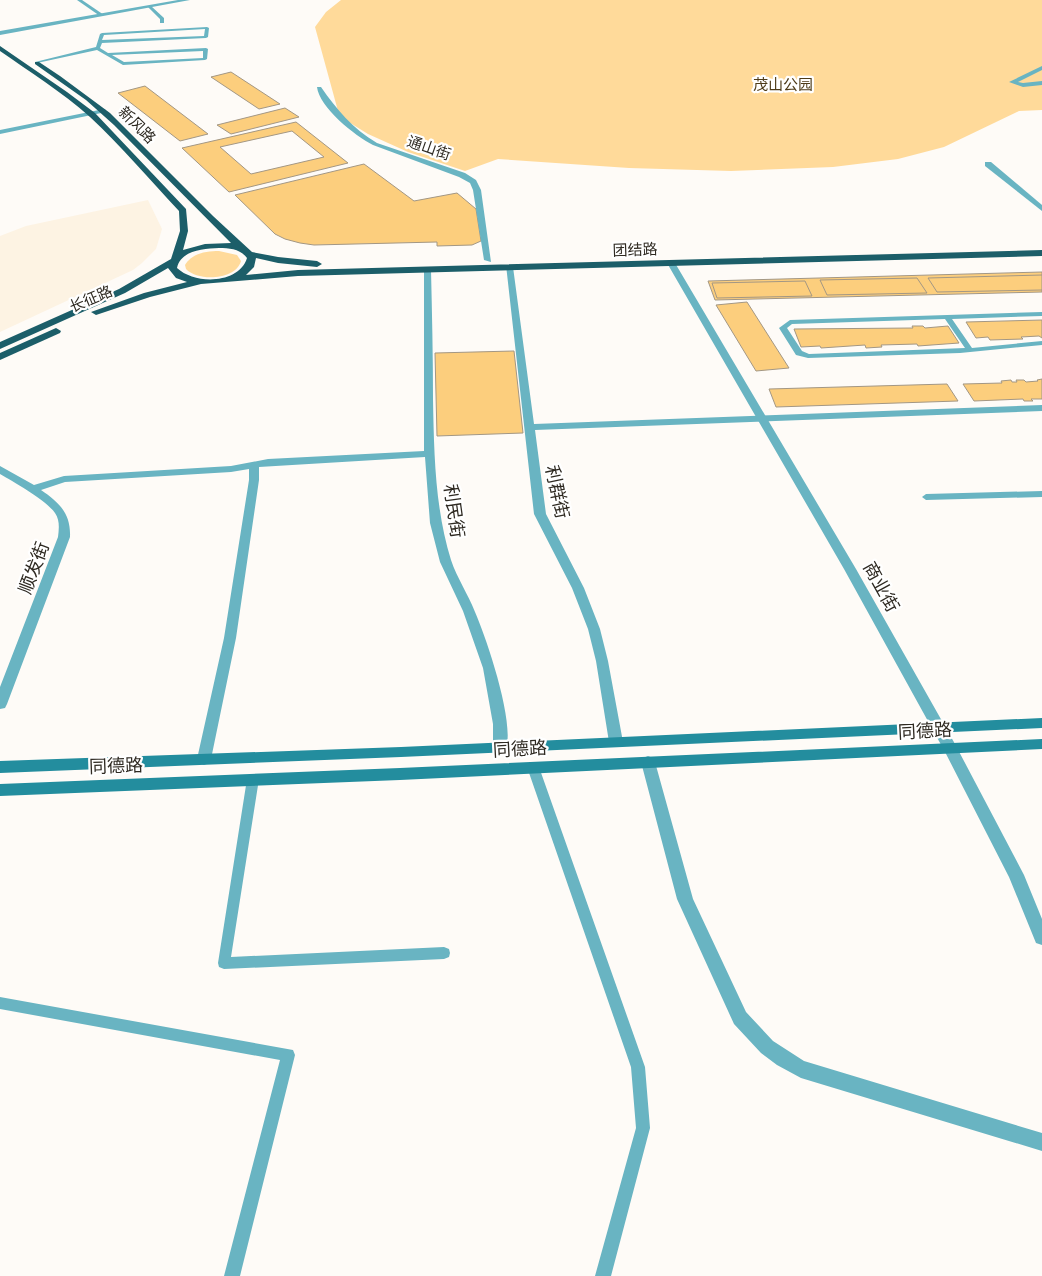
<svg xmlns="http://www.w3.org/2000/svg" width="1042" height="1276" font-family="'Alegreya Sans','Noto Sans SC',sans-serif">
<style>
.built{fill:#fdf3e3}
.green{fill:#ffda9a}
.building{fill:#fcce7d;stroke:#a39784;fill-rule:evenodd}
.lines{fill:none;stroke-linecap:round;stroke-linejoin:round}
.service{fill:#69b4c2;fill-rule:evenodd}
.minor{fill:#69b4c2;fill-rule:evenodd}
.tertiary{fill:#69b4c2;fill-rule:evenodd}
.secondary{fill:#238d9e;fill-rule:evenodd}
.trunk{fill:#1c5e69;fill-rule:evenodd}
.labels{text-anchor:middle;stroke-width:4.5;stroke-linejoin:round;paint-order:stroke}
.far-park-label{font-size:15px;fill:#4e3b18;stroke:#fff}
.far-street-label{font-size:15px;fill:#2f2a22;stroke:#fff}
.street-label{font-size:18px;fill:#2f2a22;stroke:#fff}
</style>
<rect width="100%" height="100%" fill="#fefbf7"/>
<path class="built" d="M148,200L162,229L156,249L142,263L133,270L0,332V236L26,226Z"/>
<g class="green">
<path d="M341,0H1042V110L1019,111L944,147L898,159L833,167L731,171L629,168L498,159L465,171L408,152L368,134L347,121L338,111L315,27L326,12Z"/>
<path d="M219,251L237,255L241,261C236,280 198,282 186,269L185,265C192,253 207,251 219,251Z"/>
</g>
<g class="building">
<path d="M231,72L280,104L259,109L211,77Z"/>
<path d="M145,86L208,134L180,141L118,93Z"/>
<path d="M285,108L299,117L231,134L217,125Z"/>
<path d="M296,122L348,163L229,192L182,148ZM292,131L324,157L251,174L220,147Z"/>
<path d="M364,164L414,201L457,193L476,209L481,241L472,245L437,246V242L314,245L300,243L285,239L275,234L235,195Z"/>
<path d="M1042,272V292L715,300L708,281Z"/>
<path d="M1042,275V290L937,292L928,278Z"/>
<path d="M917,278L927,293L827,295L820,280Z"/>
<path d="M805,281L812,296L717,298L712,283Z"/>
<path d="M747,302L789,368L756,371L716,305Z"/>
<path d="M1042,320V338L1039,336L1021,337L1023,339L990,340L988,337L976,338L966,322Z"/>
<path d="M912,326H923L925,328L948,326L959,343L918,346L917,344L881,345L882,347L866,348L865,345L821,348L820,346L801,347L794,329L913,328Z"/>
<path d="M514,351L523,433L437,436L435,353Z"/>
<path d="M1042,379V399H1031L1033,401H1024L1023,399L974,401L963,384L1002,383L1001,381L1011,380L1012,382H1017L1016,380H1024L1026,382L1038,381L1037,380Z"/>
<path d="M947,384L958,401L776,407L769,389Z"/>
</g>
<g class="lines">
<g class="service">
<path d="M77,0H82L104,15L100,16Z"/>
<path d="M147,6H151L164,18V23H160V19Z"/>
<path d="M207,27L209,28L208,37L206,38L102,43L100,48L108,53L206,48L208,49L207,59L205,60L123,65L97,50L37,63L35,62L96,47L100,34L102,33ZM205,29L204,36L102,40L104,35ZM203,51V58L124,62L112,55Z"/>
<path d="M1042,312V316L952,319L972,348L1042,341V345L960,353L808,358L796,355L779,328L790,320ZM945,319L965,348L809,354L802,351L787,328L792,324Z"/>
<path d="M1042,491V497L926,500L922,497L926,494Z"/>
<path d="M533,763L537,764L539,767L645,1067L650,1128L611,1276H595L636,1128L631,1067L527,767L529,764Z"/>
<path d="M253,774L257,776L259,779L231,957L444,947L449,949L450,953L449,957L444,959L224,969L219,967L218,963L247,779L249,776Z"/>
<path d="M0,997L293,1050L295,1055L240,1276H224L280,1060L0,1009Z"/>
</g>
<g class="minor">
<path d="M1042,66V70L1018,82L1023,83L1042,81V85L1023,87L1009,82Z"/>
<path d="M317,87H321C337,110 352,128 377,143L465,173L476,180L481,190L491,262L484,260L473,190L470,183L459,177L373,145C355,136 319,107 317,87Z"/>
<path d="M104,109L106,110V112L0,134V130Z"/>
<path d="M985,162H991L1042,205V211L985,166Z"/>
<path d="M506,265L513,267L534,424L1042,405V411L535,430L546,514L584,588L600,629L608,661L623,742L621,746L616,747L611,746L609,742L596,661L588,629L572,588L534,514Z"/>
<path d="M424,268L431,270C432,313 433,356 433,399C434,452 435,509 451,560C457,578 468,594 475,612C486,637 517,727 505,751L500,752L495,751L493,747V724L483,668L463,611L440,562L430,523L425,457L259,467V480L236,638L211,759L209,763L204,765L199,763L197,759L224,638L249,480V469L231,472L65,482L41,490C60,503 71,514 70,537L7,704L5,708L0,709V687L58,537C59,529 60,520 55,513C47,501 14,482 0,474V466L34,485L64,476L231,466L268,459L424,451Z"/>
<path d="M950,743L955,744L1024,875L1042,919V945L1036,943L1009,877L943,748L945,744Z"/>
<path d="M648,756L653,758L655,762L693,899L746,1012L773,1041L804,1061L1042,1133V1151L801,1078L777,1065L761,1053L734,1024L677,899L641,762L643,758Z"/>
</g>
<g class="tertiary">
<path d="M178,0H190L0,35V31Z"/>
<path d="M668,261L675,263L856,569L955,744L957,748L955,752L950,753L945,752L844,569L667,263Z"/>
</g>
<g class="secondary">
<path d="M1042,718V728L401,757L0,773V761L401,747Z"/>
<path d="M1042,739V749L400,780L0,796V784L400,768Z"/>
</g>
<g class="trunk">
<path d="M0,46L67,92L95,113L186,209L188,231L183,250L205,244L231,243L114,125L86,100L35,64V62H39L60,76L110,113L213,216L252,252L278,257L317,261L322,264L317,267L278,263L256,258L254,267L246,275L298,270L1042,250V256L298,276L201,284L150,297L96,315L91,312L144,293L187,282L176,278L168,268L125,293L0,349V342L119,289L171,259L180,231L179,211C150,180 121,146 90,117C62,92 30,72 0,51ZM219,248C230,248 240,249 247,258C239,284 195,285 177,268C181,250 203,249 219,248Z"/>
<path d="M56,328L61,331L60,333L0,360V353Z"/>
</g>
</g>
<g class="labels">
<g class="far-park-label">
<text x="783" y="90">茂山公园</text>
</g>
<g class="far-street-label">
<text transform="translate(137 125) rotate(45)" y="5">新风路</text>
<text transform="translate(429 148) rotate(19)" y="5">通山街</text>
<text transform="translate(635 250) rotate(-2)" y="5">团结路</text>
<text transform="translate(91 299) rotate(-23)" y="5">长征路</text>
</g>
<g class="street-label">
<text transform="translate(557 492) rotate(78)" y="6">利群街</text>
<text transform="translate(454 511) rotate(82)" y="6">利民街</text>
<text transform="translate(34 568) rotate(-69)" y="6">顺发街</text>
<text transform="translate(881 587) rotate(61)" y="6">商业街</text>
<text transform="translate(925 731) rotate(-3)" y="6">同德路</text>
<text transform="translate(520 749) rotate(-3)" y="6">同德路</text>
<text transform="translate(116 766) rotate(-2)" y="6">同德路</text>
</g>
</g>
</svg>
